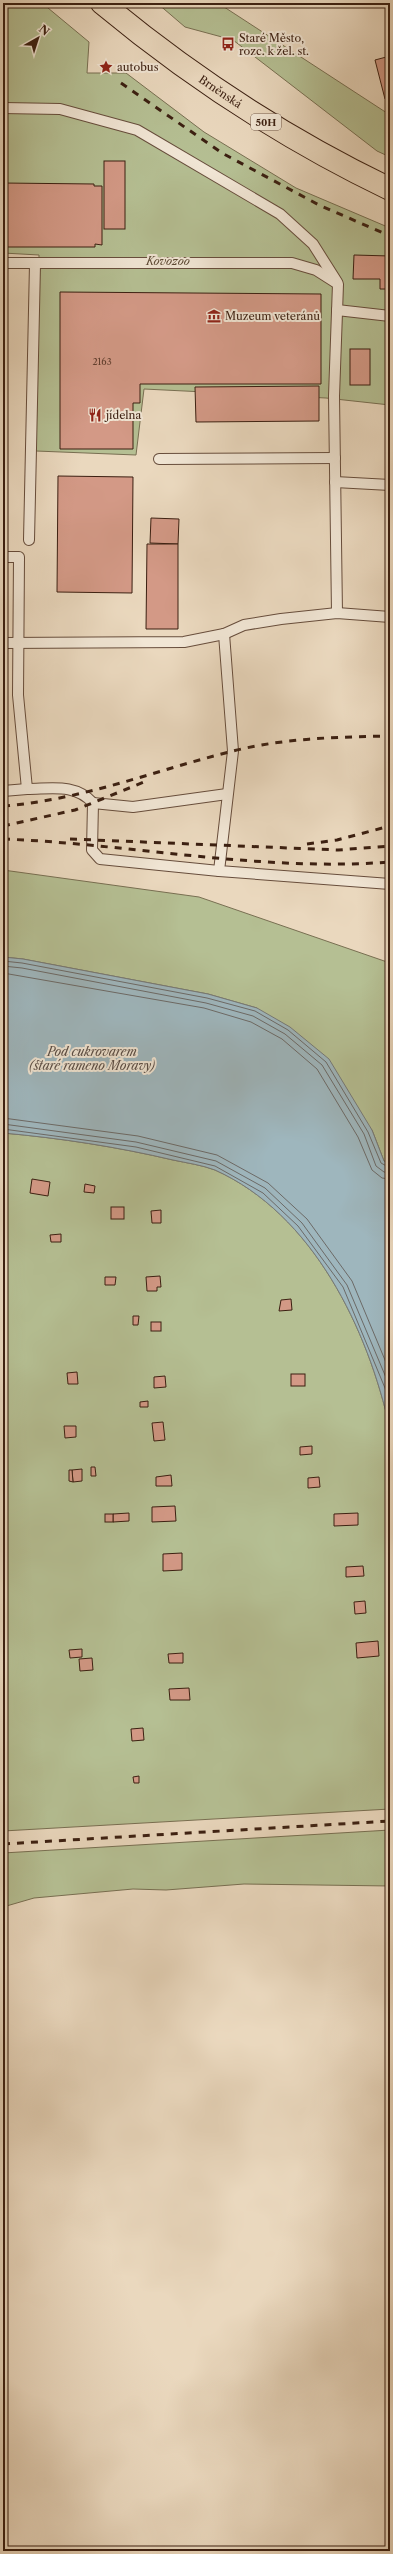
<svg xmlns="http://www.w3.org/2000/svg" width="393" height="2554" font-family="'Libre Caslon Text',serif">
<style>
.green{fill:#b5bf93;stroke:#786f52}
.water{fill:#9eb6bd;stroke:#767a78}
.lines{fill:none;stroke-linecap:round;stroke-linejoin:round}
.shore{stroke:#6c6a67;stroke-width:1}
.building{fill:#d39986;stroke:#3b1f11}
.lane-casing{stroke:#674d3c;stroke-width:12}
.primary-casing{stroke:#3b1f11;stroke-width:24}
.lane{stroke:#f1e6d5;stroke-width:10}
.primary{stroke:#ead8be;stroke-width:22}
.rail{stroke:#3b1f11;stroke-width:3;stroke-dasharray:7 7;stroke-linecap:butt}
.labels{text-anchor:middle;stroke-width:4;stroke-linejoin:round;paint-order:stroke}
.number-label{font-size:9px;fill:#613e2e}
.shield{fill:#f1e6d5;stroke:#725b4c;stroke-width:1}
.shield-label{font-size:10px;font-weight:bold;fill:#3b1f11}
.poi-label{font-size:11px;fill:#3b1f11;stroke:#f1e6d5;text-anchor:start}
.street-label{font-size:11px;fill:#3b1f11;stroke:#f1e6d5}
.park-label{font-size:11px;font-style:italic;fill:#5a4732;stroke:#f1e6d5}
.water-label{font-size:12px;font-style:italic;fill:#594c45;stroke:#f1e6d5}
</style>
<rect width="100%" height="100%" fill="#ead8be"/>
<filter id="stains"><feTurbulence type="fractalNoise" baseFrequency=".005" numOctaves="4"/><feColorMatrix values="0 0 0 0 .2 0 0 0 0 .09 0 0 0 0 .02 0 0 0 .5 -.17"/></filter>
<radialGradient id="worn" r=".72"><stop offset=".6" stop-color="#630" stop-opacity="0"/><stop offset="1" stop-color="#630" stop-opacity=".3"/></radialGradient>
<g class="green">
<path d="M3,3H42L89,42L87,73H126L204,132L296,188L390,228V405L326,398L144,389L136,455L36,451L39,255L3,253Z"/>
<path d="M157,3H218L390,115V157L377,151L233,40L185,27Z"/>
<path d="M3,870L199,897L390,963V1165L384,1161L372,1130L257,1008L208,994L23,959L3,957Z"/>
<path d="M3,1133C60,1138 118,1147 173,1160C187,1163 202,1165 215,1170C313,1214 368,1329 390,1429V1809L3,1831Z"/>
<path d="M390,1830V1886L244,1884L166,1890L133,1889L34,1898L3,1907V1853Z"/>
</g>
<path class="water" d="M3,957L23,959L208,994L257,1008L290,1027L329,1059L372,1130L384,1161L390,1165V1429C368,1329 313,1214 215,1170C202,1165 187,1163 173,1160C118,1147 60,1138 3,1133Z"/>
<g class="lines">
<g class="shore">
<path d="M3,961L22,963L207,998L255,1011L288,1030L326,1062L368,1132L381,1163L390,1168"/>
<path d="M3,966L22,968L206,1003L253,1016L285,1034L322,1065L364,1134L376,1166L384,1172L390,1173"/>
<path d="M3,973L204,1008L251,1022L282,1039L317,1069L358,1137L372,1170L382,1178L390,1179"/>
<path d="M3,1118L138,1136L217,1155L268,1183L307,1219L352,1281L390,1372"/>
<path d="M3,1124L136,1142L216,1161L265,1188L302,1223L347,1285L390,1387"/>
<path d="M3,1129L136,1147L215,1166L263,1193L298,1226L343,1287L385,1388L390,1410"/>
</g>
</g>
<g class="building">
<path d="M390,56V98L385,99L375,60Z"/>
<rect x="104" y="161" width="21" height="68"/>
<path d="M3,183L94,184V186H102V245L95,244V247H4Z"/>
<path d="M354,255L390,256V289H380V279H353Z"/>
<path d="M60,292L321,294V384H140V403H133V449H60Z"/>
<path d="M3,297H7L6,537H3Z"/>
<rect x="350" y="349" width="20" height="36"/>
<path d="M319,386V421L196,422L195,387Z"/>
<path d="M389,423H390V470H388Z"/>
<path d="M58,476L133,477L132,593L57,592Z"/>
<path d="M151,518L179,519L178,544L150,543Z"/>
<path d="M147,544H178V629H146Z"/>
<path d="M32,1179L50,1182L48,1196L30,1193Z"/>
<path d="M85,1184L95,1186L94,1193L84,1192Z"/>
<rect x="111" y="1207" width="13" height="12"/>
<path d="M161,1210V1223H152L151,1211Z"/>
<path d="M61,1234V1242H51L50,1235Z"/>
<path d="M160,1276L161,1287H157V1291H147L146,1277Z"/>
<path d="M105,1277H116L115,1285H105Z"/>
<path d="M291,1299L292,1310L279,1311L281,1300Z"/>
<path d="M133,1316H139L138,1325H133Z"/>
<rect x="151" y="1322" width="10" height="9"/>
<path d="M77,1372L78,1384H68L67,1373Z"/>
<rect x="291" y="1374" width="14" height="12"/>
<path d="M165,1376L166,1387L154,1388V1377Z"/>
<path d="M148,1401V1407H140V1402Z"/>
<path d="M163,1422L165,1440L154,1441L152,1423Z"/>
<path d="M64,1426H76V1437L65,1438Z"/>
<path d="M312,1446V1454L300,1455V1447Z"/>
<path d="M91,1467H95L96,1476H91Z"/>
<path d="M82,1469V1481L73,1482L72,1470Z"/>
<path d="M69,1470H72L73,1482L69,1481Z"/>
<path d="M171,1475L172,1486H156V1477Z"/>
<path d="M319,1477L320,1487L308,1488V1478Z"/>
<path d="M175,1506L176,1521L152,1522V1507Z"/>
<path d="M129,1513V1521L113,1522V1514Z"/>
<path d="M358,1513V1525L334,1526V1514Z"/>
<rect x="105" y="1514" width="8" height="8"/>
<path d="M182,1553V1570L163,1571V1554Z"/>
<path d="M363,1566L364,1576L346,1577V1567Z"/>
<path d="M365,1601L366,1613L355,1614L354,1602Z"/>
<path d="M378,1641L379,1656L357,1658L356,1643Z"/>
<path d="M82,1649V1657L70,1658L69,1650Z"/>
<path d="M183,1653V1663H169L168,1654Z"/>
<path d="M92,1658L93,1670L80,1671L79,1659Z"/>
<path d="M189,1688L190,1700H170L169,1689Z"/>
<path d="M143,1728L144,1740L132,1741L131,1729Z"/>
<path d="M139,1776V1783H134L133,1777Z"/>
</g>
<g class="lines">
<g class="lane-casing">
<g id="lane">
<path d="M3,108L60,109L137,130L280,214L313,244L337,282"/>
<path d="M3,263H292L316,270L338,284L334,396L337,613"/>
<path d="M337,310L390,316"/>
<path d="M159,459L335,458"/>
<path d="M335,482L390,485"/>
<path d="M29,540L35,264"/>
<path d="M3,557H19L18,695L27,789C51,789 75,783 93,803L92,850L100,859L219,871"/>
<path d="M224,634L233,751L219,871L390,884"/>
<path d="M3,643L184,642L224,634L244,625L281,619L337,613L390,617"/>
<path d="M3,791L27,789"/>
<path d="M93,803L133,807L227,794"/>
</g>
</g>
<g class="primary-casing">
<g id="primary">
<path id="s1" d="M102,3C191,77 286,139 390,189"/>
</g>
</g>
<use href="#lane" class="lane"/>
<use href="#primary" class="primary"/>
<g class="rail">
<path d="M121,83L222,153L319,205L390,236"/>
<path d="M3,806C83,800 156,770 233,751C285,738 337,737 390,736"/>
<path d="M3,826L75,810L149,780"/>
<path d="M3,839C133,844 260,872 390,862"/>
<path d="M70,839L338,850L390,846"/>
<path d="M307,844L337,840L390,826"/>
<path d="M3,1844L390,1821"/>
</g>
</g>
<defs>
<g id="bus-bare" transform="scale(1.08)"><path d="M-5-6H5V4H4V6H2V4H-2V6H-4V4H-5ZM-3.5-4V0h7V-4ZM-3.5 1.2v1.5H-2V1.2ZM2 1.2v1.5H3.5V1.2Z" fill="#8f2418" stroke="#f1e6d5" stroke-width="2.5" paint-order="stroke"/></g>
<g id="sight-bare" transform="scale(1.08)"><path d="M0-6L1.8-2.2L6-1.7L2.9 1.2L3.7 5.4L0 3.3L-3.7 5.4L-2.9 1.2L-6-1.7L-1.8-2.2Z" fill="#8f2418" stroke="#f1e6d5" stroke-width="2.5" paint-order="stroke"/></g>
<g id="museum-bare" transform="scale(1.08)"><path d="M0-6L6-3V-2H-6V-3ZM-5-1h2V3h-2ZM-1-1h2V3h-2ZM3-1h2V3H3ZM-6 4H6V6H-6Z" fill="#8f2418" stroke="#f1e6d5" stroke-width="2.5" paint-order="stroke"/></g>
<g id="restaurant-bare" transform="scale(1.08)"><path d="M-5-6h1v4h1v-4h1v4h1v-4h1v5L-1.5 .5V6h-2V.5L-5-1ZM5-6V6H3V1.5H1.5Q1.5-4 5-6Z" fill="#8f2418" stroke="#f1e6d5" stroke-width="2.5" paint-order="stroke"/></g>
</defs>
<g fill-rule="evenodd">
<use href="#bus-bare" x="228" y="44"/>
<use href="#sight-bare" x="106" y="67"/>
<use href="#museum-bare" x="214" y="316"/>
<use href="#restaurant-bare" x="95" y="415"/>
</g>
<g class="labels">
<g class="number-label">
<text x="102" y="365">2163</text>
</g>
<rect class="shield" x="251" y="114" width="30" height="16" rx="3"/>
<g class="shield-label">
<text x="266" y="126">50H</text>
</g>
<g class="poi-label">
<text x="239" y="42">Staré Město,<tspan x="239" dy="13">rozc. k žel. st.</tspan></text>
<text x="117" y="71">autobus</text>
<text x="225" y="320">Muzeum veteránů</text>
<text x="106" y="419">jídelna</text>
</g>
<g class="street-label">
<text dy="4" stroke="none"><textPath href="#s1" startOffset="148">Brněnská</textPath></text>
</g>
<g class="park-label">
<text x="168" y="265">Kovozoo</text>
</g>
<g class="water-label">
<text x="92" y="1056">Pod cukrovarem<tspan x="92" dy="14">(staré rameno Moravy)</tspan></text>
</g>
</g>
<rect width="393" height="2554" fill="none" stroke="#ead8be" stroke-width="16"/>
<rect x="4" y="4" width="385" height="2546" fill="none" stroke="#3b1f11" stroke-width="2"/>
<rect x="8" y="8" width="377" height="2538" fill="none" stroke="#3b1f11"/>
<g transform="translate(38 38) rotate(39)" stroke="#f1e6d5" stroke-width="3" paint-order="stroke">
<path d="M0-3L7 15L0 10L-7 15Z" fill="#3b1f11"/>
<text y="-6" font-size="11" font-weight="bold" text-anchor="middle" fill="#3b1f11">N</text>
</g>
<rect width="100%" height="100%" filter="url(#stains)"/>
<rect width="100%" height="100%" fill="url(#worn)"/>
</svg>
